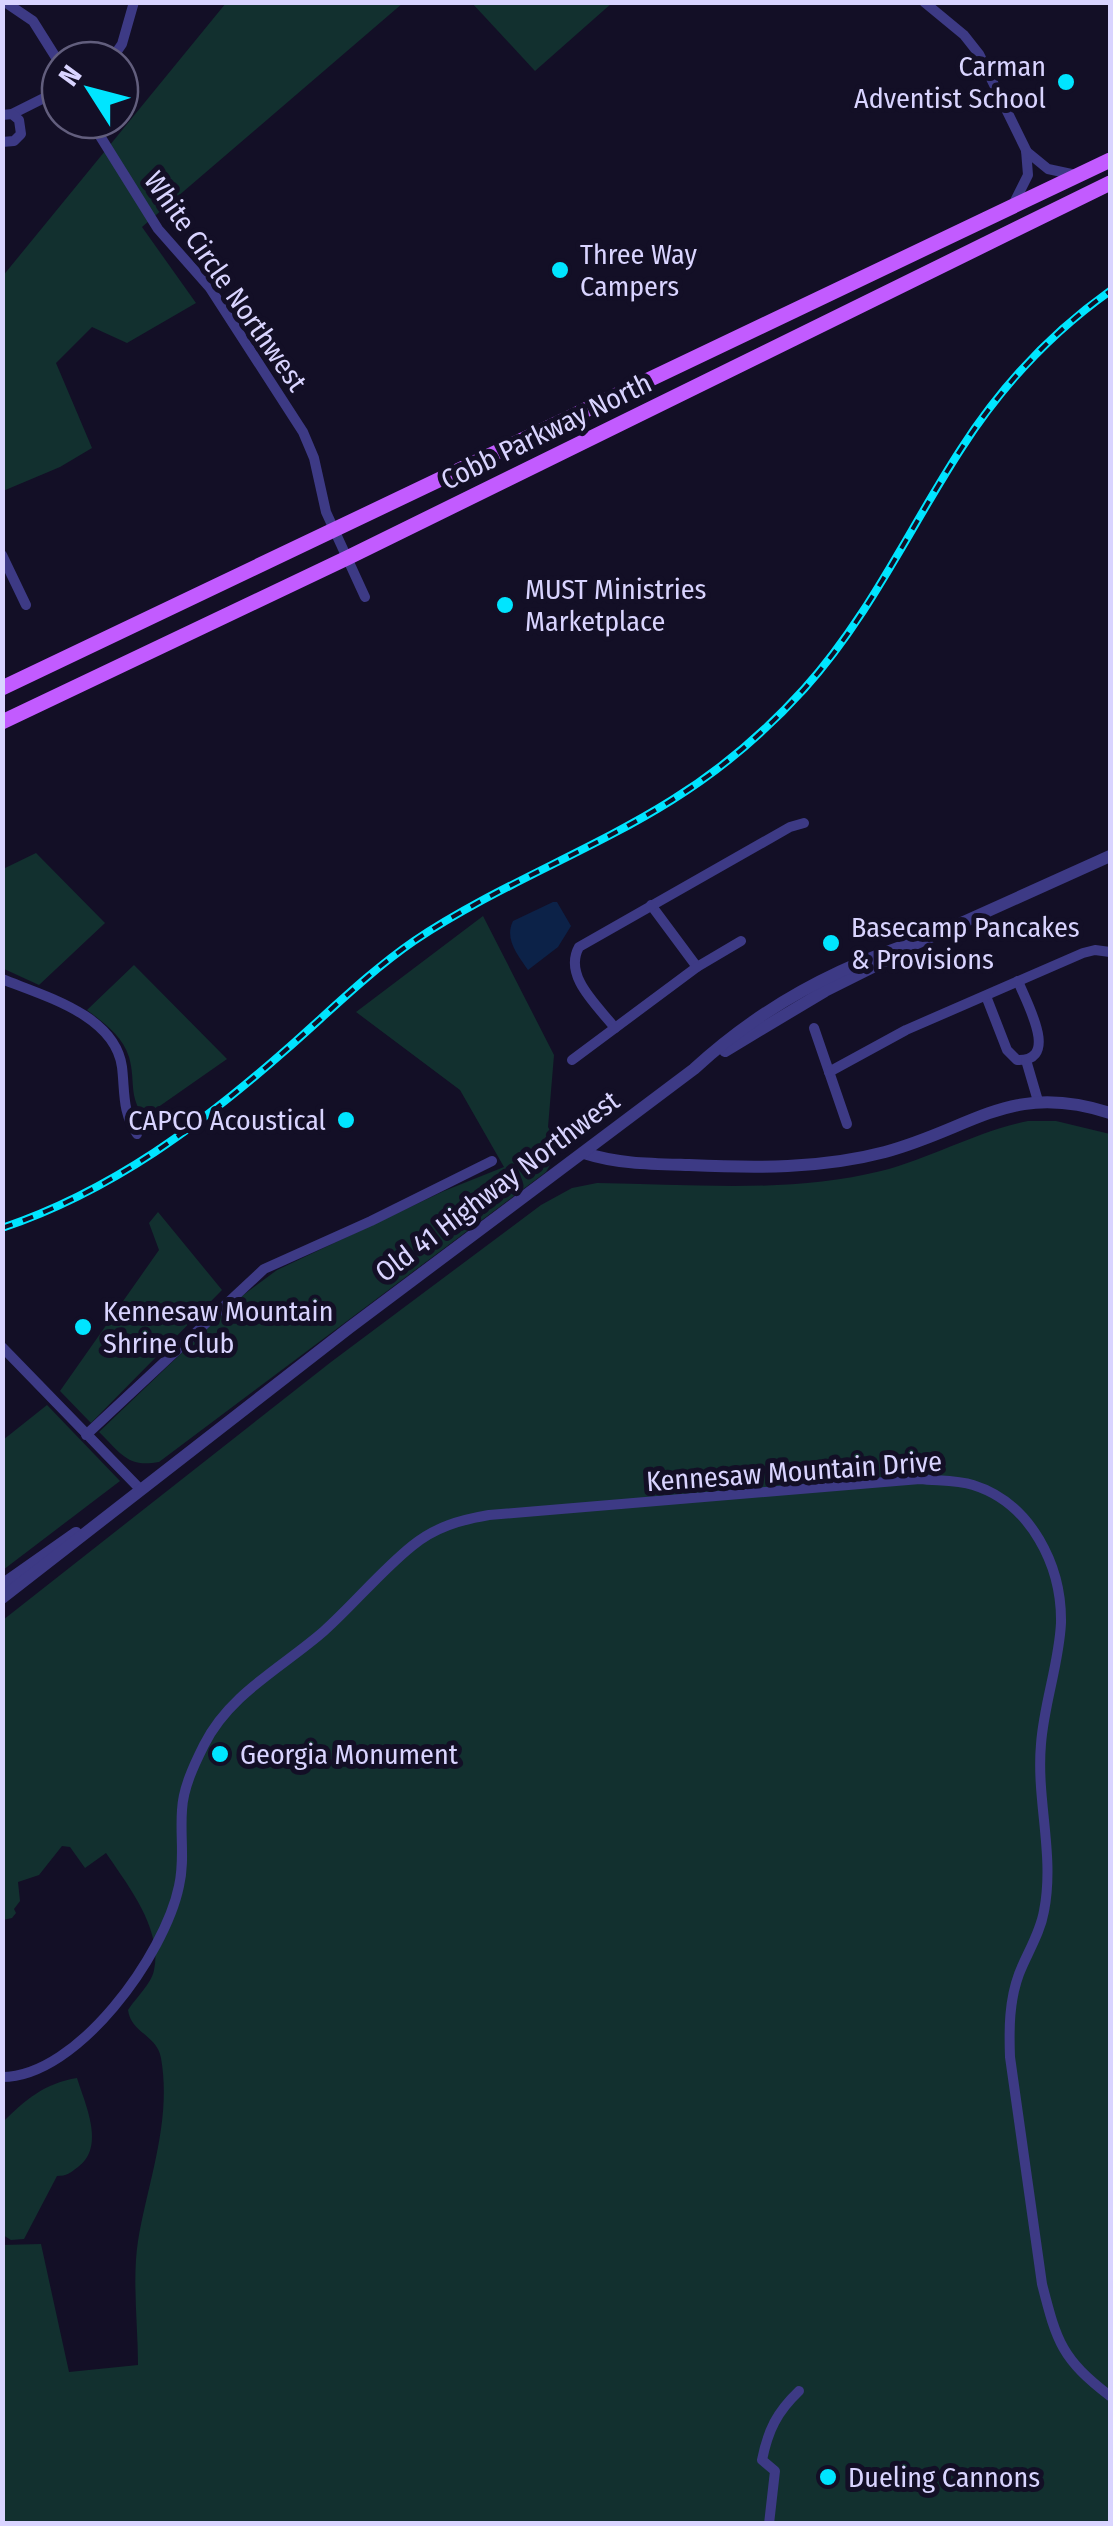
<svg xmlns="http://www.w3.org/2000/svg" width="1113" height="2526" font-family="'Fira Sans Condensed',sans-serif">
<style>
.green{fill:#12302f}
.water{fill:#0c2248}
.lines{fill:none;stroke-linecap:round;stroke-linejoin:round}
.minor{stroke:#3d3a85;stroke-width:10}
.tertiary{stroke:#3d3a85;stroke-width:12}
.primary{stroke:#c25bff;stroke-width:15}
.rail-casing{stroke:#00e5ff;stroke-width:8}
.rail{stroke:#130f26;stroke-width:4;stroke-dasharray:11;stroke-linecap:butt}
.poi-dot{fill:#00e5ff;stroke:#130f26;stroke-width:4}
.labels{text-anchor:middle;stroke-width:10;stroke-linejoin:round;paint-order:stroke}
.poi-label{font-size:28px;fill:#d9d4ff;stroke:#130f26;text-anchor:start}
.street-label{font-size:28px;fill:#d9d4ff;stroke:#130f26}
</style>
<rect width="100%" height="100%" fill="#130f26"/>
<g class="green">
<path d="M226,3H403L142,227L196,303L127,343L92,327L56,363L92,448L60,467L3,491L2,277Z"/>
<path d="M472,3H612L535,71Z"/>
<path d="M36,853L105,923L39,985L2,968L3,869Z"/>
<path d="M483,916L554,1055L548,1127L557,1143V1153L546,1172L159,1462C127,1468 121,1453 99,1432L238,1299L277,1270L444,1191L504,1167L460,1090L356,1012Z"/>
<path d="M134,965L227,1059L144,1117C128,1095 136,1082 129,1057C122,1035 104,1023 87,1010Z"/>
<path d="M1028,1121H1056L1110,1134V2523H3L2,2245L41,2244L69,2372L138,2365C138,2325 132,2280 138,2241C148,2181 172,2121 161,2058C157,2035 131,2033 128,2010C135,1999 152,1983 154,1970C163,1929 127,1884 106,1853L85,1868L70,1847L62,1846L39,1875L18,1882L20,1901L14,1909L16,1913L12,1918L3,1920V1620L331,1362L541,1205L572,1188L597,1183C691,1184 789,1194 881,1171C932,1158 977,1131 1028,1121Z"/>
<path d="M158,1212L222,1290L91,1423L60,1391L159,1250L149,1223Z"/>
<path d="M47,1405L120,1481L3,1570V1440Z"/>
<path d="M77,2078C85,2104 106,2147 78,2167C70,2173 67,2176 57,2176L24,2239L11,2240L3,2235V2122C25,2100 45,2083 77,2078Z"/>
</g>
<path class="water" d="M553,902H557L571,926L558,947L528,970C518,955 504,939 513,921Z"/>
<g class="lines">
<g class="minor">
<path d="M5,2L33,21L60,64"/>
<path d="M924,2L964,35L979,54L1026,150L1028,175L1014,203"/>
<path d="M111,60L122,44L134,2"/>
<path d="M2,115L12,114L60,90"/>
<path d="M90,120L158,229L210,288L303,432L314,458L326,512L365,597"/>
<path d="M2,142L14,141L21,134L19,120L12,114"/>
<path d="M1026,151L1048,169L1076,175"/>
<path d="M2,555L26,605"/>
<path d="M651,905L697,967"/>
<path d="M2,979C44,996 115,1015 122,1067C125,1092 122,1112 137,1134"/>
<path d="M986,996L1007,1050L1017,1060C1061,1062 1026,1002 1018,981"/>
<path d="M615,1028C597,1005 563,976 579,947L790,827L804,823"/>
<path d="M814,1028L847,1124"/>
<path d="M572,1060L697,967L741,941"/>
<path d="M1026,1060L1038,1101"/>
<path d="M829,1072L906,1030L1083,953L1095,950L1110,952"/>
<path d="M2,1347L141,1490"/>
<path d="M86,1435L264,1269L371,1221L492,1161"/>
<path d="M2,2077C78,2077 165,1954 179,1886C185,1861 180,1836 182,1810C183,1788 194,1765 204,1745C229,1694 283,1667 324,1631C354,1604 381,1571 412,1546C435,1527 460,1520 489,1515L920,1479C937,1481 957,1480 973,1485C1031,1503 1062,1566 1061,1623C1059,1664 1044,1703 1041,1744C1036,1800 1055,1855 1044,1911C1040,1934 1027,1953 1019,1974C1009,2001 1009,2029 1010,2057L1042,2284C1057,2343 1062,2359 1110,2396"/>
<path d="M769,2524L775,2471L762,2460C768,2430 777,2412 799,2391"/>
</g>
<g class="tertiary">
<path d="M917,943L1110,856"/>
<path d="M725,1051L825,991L891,958"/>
<path d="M584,1153C618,1164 652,1164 689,1165C755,1168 821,1169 885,1152C974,1128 1011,1081 1110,1113"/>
<path d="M2,1585L76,1533"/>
<path d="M2,1598L349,1328L694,1069C759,1009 838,966 922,940"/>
</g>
<g class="primary">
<path d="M2,688L1110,160"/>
<path d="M2,722L347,558L1110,183"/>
</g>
<g class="rail-casing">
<path id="rail" d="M2,1228C112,1191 202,1124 288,1048C329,1012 369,972 414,941C496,886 589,852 672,800C722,769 765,732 804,689C869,617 909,529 961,449C1000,388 1051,333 1110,291"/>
</g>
<use href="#rail" class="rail"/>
</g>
<g class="poi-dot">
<circle cx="1066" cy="82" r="10"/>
<circle cx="560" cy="270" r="10"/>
<circle cx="505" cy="605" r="10"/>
<circle cx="831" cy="943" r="10"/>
<circle cx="346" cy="1120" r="10"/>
<circle cx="83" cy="1327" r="10"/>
<circle cx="220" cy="1754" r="10"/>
<circle cx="828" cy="2477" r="10"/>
</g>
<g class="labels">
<g class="poi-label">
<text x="1046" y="76" text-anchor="end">Carman<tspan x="1046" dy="32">Adventist School</tspan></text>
<text x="580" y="264">Three Way<tspan x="580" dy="32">Campers</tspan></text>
<text x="525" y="599">MUST Ministries<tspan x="525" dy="32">Marketplace</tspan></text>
<text x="851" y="937">Basecamp Pancakes<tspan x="851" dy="32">&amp; Provisions</tspan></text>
<text x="326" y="1130" text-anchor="end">CAPCO Acoustical</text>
<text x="103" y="1321">Kennesaw Mountain<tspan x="103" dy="32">Shrine Club</tspan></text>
<text x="240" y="1764">Georgia Monument</text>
<text x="848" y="2487">Dueling Cannons</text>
</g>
<g class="street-label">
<text transform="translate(226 281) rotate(55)" y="10">White Circle Northwest</text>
<text transform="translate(546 431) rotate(-26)" y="10">Cobb Parkway North</text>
<text transform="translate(497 1186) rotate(-37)" y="10">Old 41 Highway Northwest</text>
<text transform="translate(794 1471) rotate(-4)" y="10">Kennesaw Mountain Drive</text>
</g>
</g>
<rect width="1113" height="2526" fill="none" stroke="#d9d4ff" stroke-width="10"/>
<g transform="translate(90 90) rotate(306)"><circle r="48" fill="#130f26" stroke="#625e7d" stroke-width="2.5"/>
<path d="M0-8L18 38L0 25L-18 38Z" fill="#00e5ff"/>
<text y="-15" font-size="28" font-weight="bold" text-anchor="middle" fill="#d9d4ff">N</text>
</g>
</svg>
